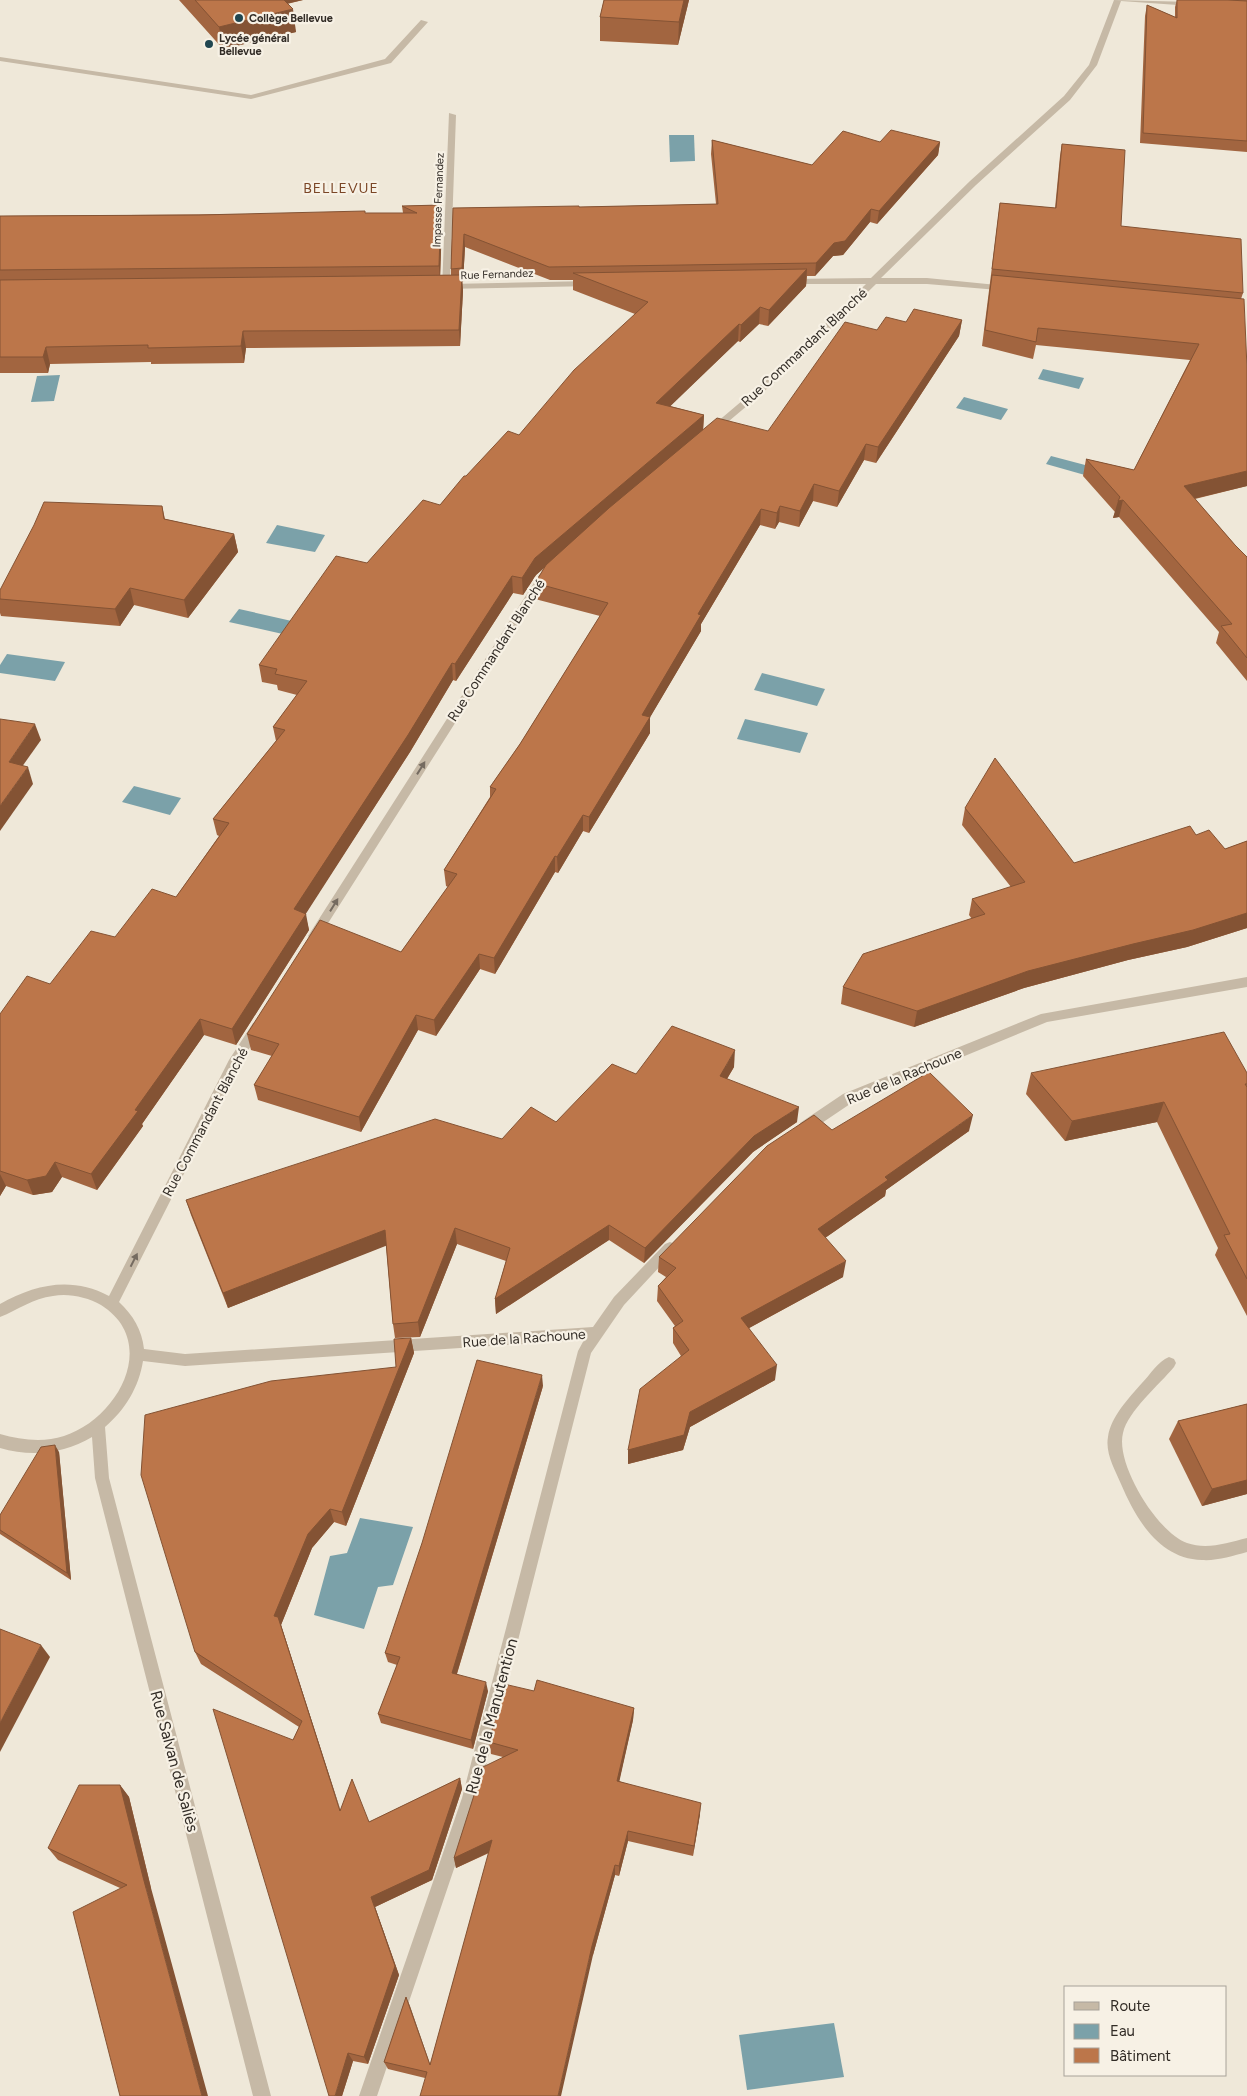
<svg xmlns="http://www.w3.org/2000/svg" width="1247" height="2096" font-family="Figtree,sans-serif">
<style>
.water{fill:#7ba1a9}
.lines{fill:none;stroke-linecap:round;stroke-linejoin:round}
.service{fill:#c6b9a6;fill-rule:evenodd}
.minor{fill:#c6b9a6;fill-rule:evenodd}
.wall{fill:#a26540}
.shaded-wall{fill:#845334}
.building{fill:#bc764a;stroke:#845334}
.oneway{fill:#756b60}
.poi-dot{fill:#204650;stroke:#f7f1e5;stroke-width:2}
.labels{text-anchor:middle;stroke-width:4.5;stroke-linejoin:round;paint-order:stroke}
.far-poi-label{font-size:11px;font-weight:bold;fill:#322c26;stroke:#f7f1e5;text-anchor:start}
.far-street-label{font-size:11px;fill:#322c26;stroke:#f7f1e5}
.far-quarter-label{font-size:14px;letter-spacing:1px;fill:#7b4626;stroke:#f7f1e5}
.street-label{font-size:14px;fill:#322c26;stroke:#f7f1e5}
.near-street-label{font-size:16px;fill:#322c26;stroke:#f7f1e5}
</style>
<rect width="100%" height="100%" fill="#efe8d9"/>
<g class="water">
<path d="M669,135H694L695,161L670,162Z"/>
<path d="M1043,369L1084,378L1079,389L1038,379Z"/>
<path d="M60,375L54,401L31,402L37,376Z"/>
<path d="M964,397L1008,409L1001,420L956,408Z"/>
<path d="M1051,456L1104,470L1099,479L1046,464Z"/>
<path d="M277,525L325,535L315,552L266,543Z"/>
<path d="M239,609L305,624L296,637L229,622Z"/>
<path d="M7,654L65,662L55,681L0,673V665Z"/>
<path d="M762,673L825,689L817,706L754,690Z"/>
<path d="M745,719L808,733L800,753L737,739Z"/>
<path d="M134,786L181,798L170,815L122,802Z"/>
<path d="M360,1518L413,1527L393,1585L378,1587L364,1629L314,1615L330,1556L347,1553Z"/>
<path d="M834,2023L844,2077L747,2090L739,2035Z"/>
</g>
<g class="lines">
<g class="service">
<path d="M421,20L428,22L391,63L251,99L0,61V57L251,95L385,59Z"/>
<path d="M1169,1357L1174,1359L1176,1363L1174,1367C1159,1385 1128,1411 1123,1433C1115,1464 1158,1533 1187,1543C1207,1550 1227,1543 1247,1538V1552C1232,1556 1217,1561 1202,1560C1159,1559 1136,1519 1121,1484C1115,1470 1105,1453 1108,1437C1111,1416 1129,1398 1142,1383C1150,1375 1158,1361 1169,1357Z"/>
</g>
<g class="minor">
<path d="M1114,0L1192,2L1196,4L1192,6L1121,1L1097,65L1070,100L976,185L881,278H927L1007,286L1011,289L1010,291L927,284H876L781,377L716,432H710V428L775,373L866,284H790L786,281L787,279L871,278L970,181L1064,96L1089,65Z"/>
<path d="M449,113L456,115L450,284L590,281L593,282V286L442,289Z"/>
<path d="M544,572L549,575L318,939H310L308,936L310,933L539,575Z"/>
<path d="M1247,977V987L1047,1022L853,1102L810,1131L805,1132L800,1131L799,1127L800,1123L843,1094L1041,1014Z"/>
<path d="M257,1021L261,1023L263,1026L238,1067L119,1302C133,1315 142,1330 144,1349L185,1354L593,1327L614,1297L665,1244L670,1242L675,1244L677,1248L624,1305L591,1353L478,1798L377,2096H359L462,1798L578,1351L584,1340L185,1366L143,1361C139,1387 125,1410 105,1427L109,1478L271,2096H253L95,1478L92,1437C64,1454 31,1457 0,1448V1434C21,1440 43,1443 64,1436C118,1419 160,1342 101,1305C87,1297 68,1293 53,1296C33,1298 18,1310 0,1317V1304C35,1284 72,1276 109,1296L229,1060L253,1023Z"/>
</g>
</g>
<g class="wall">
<path d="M179,0H303L287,4L296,32L223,49Z"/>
<path d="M604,0H689L678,45L600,41V17Z"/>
<path d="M1177,0H1247V162V152L1140,143L1145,16L1147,5L1175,17V7Z"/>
<path d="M712,140L812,165L880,142H940L938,155L877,224L870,222L843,255L833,256L815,276H807L806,286L768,326L759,324L740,342L738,341L670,406L704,415L703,430L768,431L877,330L906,322L962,320L959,336L876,463L864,460L837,507L813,501L799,527L779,522L775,529L760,525L701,624V631L650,717V733L589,833L583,831L558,873L555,872L495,974L480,969L436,1036L418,1030L361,1132L258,1100L254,1085L272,1056L251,1050L247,1034L401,952L448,887L446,886L444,870L490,797V787L520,744L600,616L535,599V583L545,567L536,575L523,595L513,593L456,681L453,680L410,752L305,914L309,930L236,1045L204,1035L142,1124L143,1126L97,1190L62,1177L52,1192L33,1195L6,1186L0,1196V1014L50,984L115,937L176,897L219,836L217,835L213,819L276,741L273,727L297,695L278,690L277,685L262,682L259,665L367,563L440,505L466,476L519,435L635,314L573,290V280H550L465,247L463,282H462L463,291L460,346L246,348L244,363L151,364V362L50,364L48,373H0V216L403,213L402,206L441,205L442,221L440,275H451V269L453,208L579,207L716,204L711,154Z"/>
<path d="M1062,144L1121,226L1243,293L1241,299L1247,486L1195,499L1235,545L1247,557V681L1216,643L1219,632L1119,517L1113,518L1115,512L1083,476L1086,459L1134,470L1190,360L1036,345L1033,359L982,346L1000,203L1055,208L1060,156Z"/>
<path d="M162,506L165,519L234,534L238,552L188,618L134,605L120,626L1,616L0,613V590Z"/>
<path d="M965,808L1074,863L1196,835L1225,849L1247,841V928L1187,947L1128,960L1024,988L914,1027L841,1004L843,987L972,919L969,915L972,899L1011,887L962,825Z"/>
<path d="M734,1067L727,1079L797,1122L753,1152L644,1263L609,1240L496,1314L495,1299L506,1261L457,1244L420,1337L395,1338L393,1324L386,1245L228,1308L191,1215L186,1200L502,1139L556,1122L636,1074Z"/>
<path d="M1031,1073H1247V1316L1215,1255L1218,1248L1157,1122L1065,1141L1026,1094Z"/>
<path d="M832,1130L969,1131L886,1190L885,1196L825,1238L843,1277L749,1328L775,1380L690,1427L683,1450L628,1464L681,1356L673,1343V1328L675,1326L657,1301L658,1286L666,1277L658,1272L659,1257Z"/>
<path d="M411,1338L414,1353L346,1526L334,1522L312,1548L281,1625L340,1810L369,1822L460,1778L462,1789L432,1880L375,1907L399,1975L368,2064L353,2061L342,2096L293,1740L299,1727L201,1664L195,1652L396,1367Z"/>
<path d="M543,1386L457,1674L488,1691L473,1749L381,1723L378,1714L397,1665L388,1662L385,1653Z"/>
<path d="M1247,1404V1494L1202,1506L1169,1439L1178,1421Z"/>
<path d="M59,1452L71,1580L0,1534V1515Z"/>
<path d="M534,1691L634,1708L633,1720L619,1781L700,1814L693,1856L628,1841L619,1876L615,1875L593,1955L425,2078L388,2069L384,2062L406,1997L430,2065L489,1853L456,1868L454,1858L503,1757L491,1754L489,1742Z"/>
<path d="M120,1785L129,1797L151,1888H120L58,1860L48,1848Z"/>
</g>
<g class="shaded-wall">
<path d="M271,0H303L272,7Z"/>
<path d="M684,0H689L678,45L679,22Z"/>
<path d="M293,9L296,32L223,49L219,27Z"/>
<path d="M940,142L938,155L877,224L879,211Z"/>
<path d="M441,205L442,221L440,282L439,266Z"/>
<path d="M871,209L870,222L843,255L833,256L815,276L816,263L834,243Z"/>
<path d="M464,234L465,247L463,282L462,268Z"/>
<path d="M807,269L806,286L768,326L769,310Z"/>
<path d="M462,275L463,291L460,346L459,330Z"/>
<path d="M760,307L759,324L740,342L741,325Z"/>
<path d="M962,320L959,336L876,463L878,447Z"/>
<path d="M739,324L738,341L656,420V403Z"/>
<path d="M243,331L246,348L244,363L241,346Z"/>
<path d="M46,347L50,364L48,373L43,357Z"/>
<path d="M704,415L703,431L536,575L523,595L522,578L535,558Z"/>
<path d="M866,444L864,460L837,507L839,491Z"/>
<path d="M1247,471V486L1180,502L1184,486Z"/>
<path d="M814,484L813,501L799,527L800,511Z"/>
<path d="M1123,500L1119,517L1113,518L1118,501Z"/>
<path d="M780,506L779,522L775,529L777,513Z"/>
<path d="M761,509L760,525L701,624V631L642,731V715L698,614Z"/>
<path d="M234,534L238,552L188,618L184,600Z"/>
<path d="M512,576L513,593L456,681L455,664Z"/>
<path d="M130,588L134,605L120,626L115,609Z"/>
<path d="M452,663L453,680L410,752L298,926L294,909Z"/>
<path d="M650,717V733L589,833V817Z"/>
<path d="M35,724L41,740L14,778L9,762Z"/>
<path d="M28,767L33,784L0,831V806Z"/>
<path d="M583,815V831L558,873L557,857Z"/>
<path d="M555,856V872L495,974L494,958Z"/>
<path d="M1247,913V928L1187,947L1128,960L1024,988L914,1027L917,1011L1028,971Z"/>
<path d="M306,914L309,930L236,1045L232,1029Z"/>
<path d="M479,954L480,969L436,1036L434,1020Z"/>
<path d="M416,1015L418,1030L361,1132L359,1117Z"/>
<path d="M200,1019L204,1035L142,1124L143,1126L97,1190L91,1174L135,1110Z"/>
<path d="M735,1050L734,1067L719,1092L720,1076Z"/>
<path d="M1164,1102L1157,1122L1065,1141L1072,1121Z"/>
<path d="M799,1107L797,1122L753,1152L644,1263L645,1248L754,1136Z"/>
<path d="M973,1115L969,1131L886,1190L885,1196L815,1245L818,1229L885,1177Z"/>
<path d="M55,1162L62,1177L52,1192L33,1195L27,1180Z"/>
<path d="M0,1174L6,1186L0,1196Z"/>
<path d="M609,1225V1240L496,1314L495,1299Z"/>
<path d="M455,1228L457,1244L420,1337L418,1322Z"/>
<path d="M385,1230L388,1245L228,1308L223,1293Z"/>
<path d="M846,1261L843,1277L740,1333L741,1318Z"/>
<path d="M411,1338L414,1353L346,1526L342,1512Z"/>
<path d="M777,1365L775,1380L690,1427L683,1450L628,1464V1450L690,1412Z"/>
<path d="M542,1375L543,1386L454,1683L452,1673Z"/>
<path d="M55,1445L59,1452L71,1580L67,1573Z"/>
<path d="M1247,1480V1494L1202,1506L1212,1489Z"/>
<path d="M330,1509L334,1522L312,1548L281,1625L344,1821L274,1616L308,1534Z"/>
<path d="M41,1645L50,1657L0,1752V1723Z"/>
<path d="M486,1682L488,1691L473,1749L471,1740Z"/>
<path d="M634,1708L633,1720L617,1792V1781Z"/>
<path d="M460,1778L462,1789L432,1880L375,1907L399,1975L368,2064L364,2057L371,1897Z"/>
<path d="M120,1785L129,1797L151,1888L208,2096H202L143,1877Z"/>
<path d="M701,1803L700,1814L693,1856L694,1846Z"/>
<path d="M628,1831V1841L619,1876V1866Z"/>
<path d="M492,1840L494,1850L456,1868L454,1858Z"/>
<path d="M615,1865V1875L593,1955L561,2096H558L592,1946Z"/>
<path d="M406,1997L410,2006L433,2073L430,2065Z"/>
<path d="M348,2053L353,2061L342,2096H335Z"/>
</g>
<g class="building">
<path d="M195,0H284L293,9L219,27Z"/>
<path d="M604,0H684L679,22L600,17Z"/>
<path d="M1177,0H1228L1247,1V141L1143,133L1147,5L1177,18Z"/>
<path d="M891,130L940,142L879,211L871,209L845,241L834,243L816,263L549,267L464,234L462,268L451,269L453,208L579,206V207L718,204L712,140L812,165L843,131L880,142Z"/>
<path d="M1062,144L1125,150L1121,226L1241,239L1243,293L992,269L1000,203L1056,208Z"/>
<path d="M441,205L439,266L0,270V216L199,215L365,211V213H417L402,206Z"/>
<path d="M807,269L769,310L760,307L741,325L739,324L656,403L704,415L535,558L522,578L512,576L455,664L452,663L408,735L294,909L306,914L232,1029L200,1019L135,1110L138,1111L91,1174L55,1162L46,1176L27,1180L0,1171V1014L27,976L50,984L91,931L115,937L152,889L176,897L229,823L213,819L285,730L273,727L307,681L275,674L277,669L259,665L336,556L367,563L423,500L440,505L464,476H466L508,431L519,435L574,370L648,302L573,273Z"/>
<path d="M462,275L459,330L243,331L241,346L148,348V345L46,347L43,357H0V280Z"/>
<path d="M992,275L1244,299L1247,368V471L1184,486L1235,545L1247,557V658L1221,626L1232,624L1123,500L1118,501L1120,497L1086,459L1134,470L1199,344L1038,328L1036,342L985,330Z"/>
<path d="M914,309L962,320L878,447L866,444L839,491L814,484L800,511L780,506L777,513L761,509L698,614L701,615L642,715L650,717L589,817L583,815L557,857L555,856L494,958L479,954L434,1020L416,1015L359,1117L254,1085L279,1044L247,1034L320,920L401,952L457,874L444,870L496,789L490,787L520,744L608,603L535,583L546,565L609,508L717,418L768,431L845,322L877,330L886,317L906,322Z"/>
<path d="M44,502L162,506L164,519L234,534L184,600L130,588L115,609L0,599V590L34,525Z"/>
<path d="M0,719L35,724L9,762L28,767L0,806Z"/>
<path d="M995,758L1074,863L1190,826L1196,835L1209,830L1225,849L1247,841V913L1193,930L1133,944L1028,971L917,1011L843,987L863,954L985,914L972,899L1025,882L965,808Z"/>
<path d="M672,1026L735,1050L720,1076L799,1107L754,1136L645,1248L609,1225L495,1299L510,1248L455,1228L418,1322L393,1324L385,1230L223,1293L186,1200L435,1119L502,1139L531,1107L556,1122L612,1064L636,1074Z"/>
<path d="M1224,1032L1247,1073V1084H1245L1247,1087V1279L1224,1235L1230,1234L1164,1102L1072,1121L1031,1073Z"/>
<path d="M929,1072L973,1115L885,1177L888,1180L818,1229L846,1261L741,1318L777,1365L690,1412L684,1435L628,1450L640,1389L689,1350L673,1328L683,1321L658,1286L676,1268L659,1257L767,1146L814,1115L832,1130Z"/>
<path d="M411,1338L342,1512L330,1509L308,1534L274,1616L278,1617L340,1811L352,1779L369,1822L460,1778L429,1870L371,1897L395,1966L364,2057L348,2053L335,2096H329L213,1709L293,1740L302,1721L195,1652L141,1475L145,1415L271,1381L396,1367L394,1339Z"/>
<path d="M477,1360L542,1375L452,1673L486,1682L471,1740L378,1714L400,1657L385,1653L422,1543Z"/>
<path d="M1247,1404V1480L1212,1489L1178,1421Z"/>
<path d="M55,1445L67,1573L0,1530V1515L41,1447Z"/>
<path d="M0,1629L41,1645L0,1723Z"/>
<path d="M537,1680L634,1708L617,1781L701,1803L694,1846L628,1831L619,1866L615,1865L592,1946L558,2096H420L427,2072L384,2062L406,1997L430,2065L492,1840L454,1858L483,1767L518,1750L489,1742L504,1684L534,1691Z"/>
<path d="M79,1785H120L143,1877L202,2096H120L73,1912L127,1885L48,1848Z"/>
</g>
<defs><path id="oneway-solid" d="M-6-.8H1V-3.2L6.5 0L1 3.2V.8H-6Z" transform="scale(1.25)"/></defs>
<g class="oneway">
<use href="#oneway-solid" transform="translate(421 768) rotate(-58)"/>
<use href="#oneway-solid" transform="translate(334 905) rotate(-58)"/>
<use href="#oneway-solid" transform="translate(134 1260) rotate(-63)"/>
</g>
<g class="poi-dot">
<circle cx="239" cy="18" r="5"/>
<circle cx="209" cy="44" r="5"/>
</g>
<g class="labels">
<g class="far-poi-label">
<text x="249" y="22">Collège Bellevue</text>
<text x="219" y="42">Lycée général<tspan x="219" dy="13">Bellevue</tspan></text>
</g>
<g class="far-street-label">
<text transform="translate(438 200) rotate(-88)" y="4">Impasse Fernandez</text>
<text transform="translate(497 274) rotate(-2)" y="4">Rue Fernandez</text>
</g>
<g class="far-quarter-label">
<text x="341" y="193">BELLEVUE</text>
</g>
<g class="street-label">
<text transform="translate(804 347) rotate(-43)" y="5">Rue Commandant Blanché</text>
<text transform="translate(496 650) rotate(-57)" y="5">Rue Commandant Blanché</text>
<text transform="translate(904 1076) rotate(-23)" y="5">Rue de la Rachoune</text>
<text transform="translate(205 1122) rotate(-62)" y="5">Rue Commandant Blanché</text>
<text transform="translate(524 1338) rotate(-4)" y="5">Rue de la Rachoune</text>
</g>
<g class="near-street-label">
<text transform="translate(491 1716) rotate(-75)" y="6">Rue de la Manutention</text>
<text transform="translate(175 1761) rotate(75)" y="6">Rue Salvan de Saliès</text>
</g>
</g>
<rect x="1064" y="1986" width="162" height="90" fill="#f7f1e5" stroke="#a8a299"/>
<rect x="1074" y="2002" width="25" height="8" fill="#c6b9a6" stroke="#a8a299"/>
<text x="1110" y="2011" font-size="15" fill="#322c26">Route</text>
<rect x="1074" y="2024" width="25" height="15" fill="#7ba1a9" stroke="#a8a299"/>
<text x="1110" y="2036" font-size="15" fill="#322c26">Eau</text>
<rect x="1074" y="2048" width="25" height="15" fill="#bc764a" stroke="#a8a299"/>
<text x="1110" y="2061" font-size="15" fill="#322c26">Bâtiment</text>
</svg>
